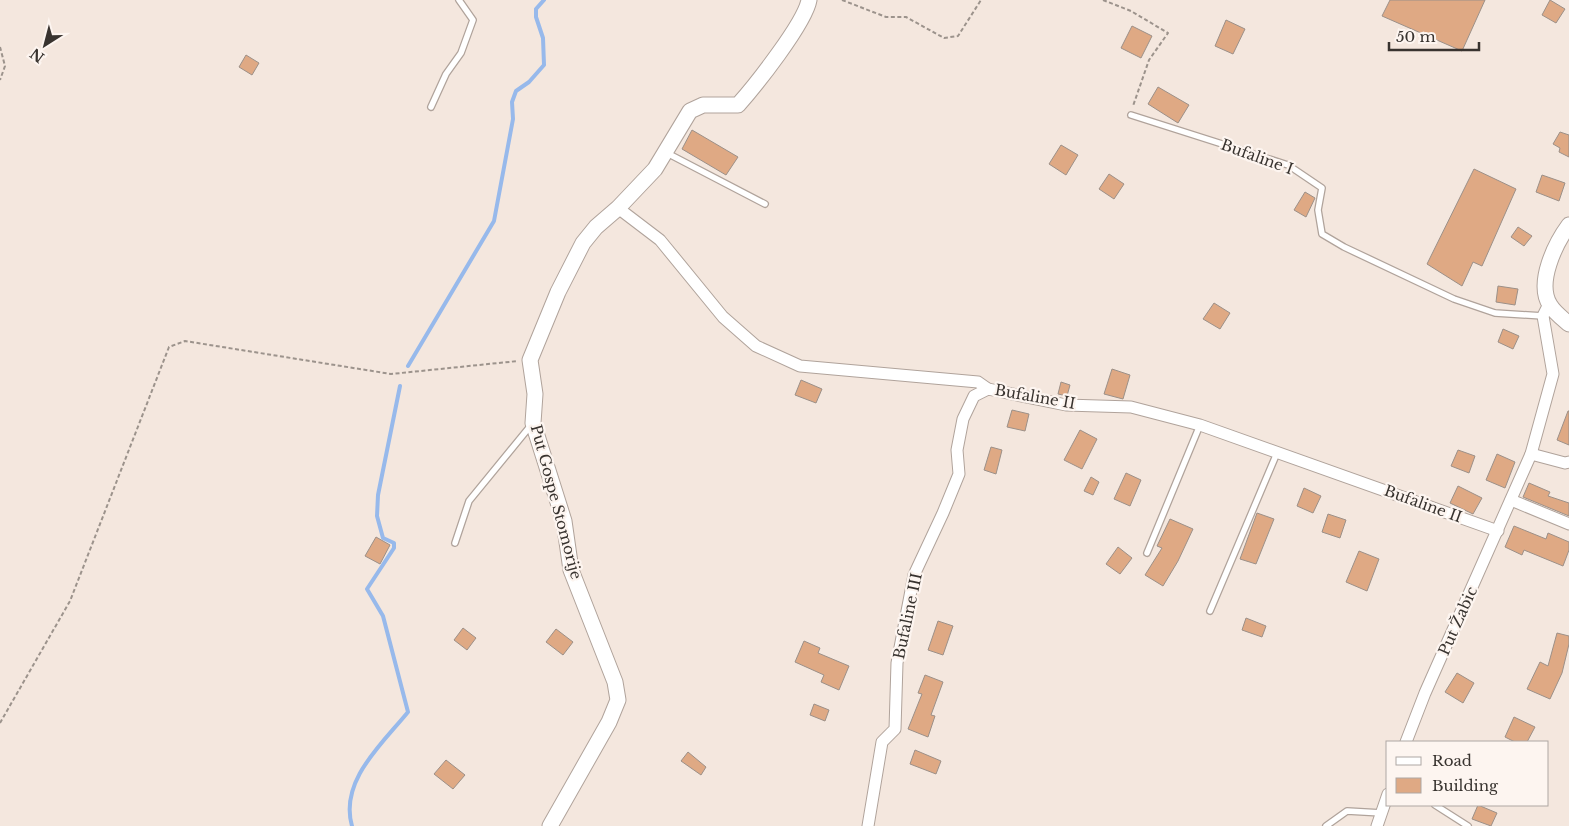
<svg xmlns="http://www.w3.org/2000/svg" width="1569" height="826" font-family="'Libre Baskerville',serif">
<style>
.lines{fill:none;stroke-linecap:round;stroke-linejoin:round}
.stream{stroke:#97b9eb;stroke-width:4}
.building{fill:#dfa984;stroke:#9c9088}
.service-casing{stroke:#b0a39b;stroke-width:8}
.minor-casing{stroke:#b0a39b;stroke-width:13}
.tertiary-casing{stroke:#b0a39b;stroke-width:17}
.path{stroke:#9c938c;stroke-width:2;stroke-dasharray:4 2.5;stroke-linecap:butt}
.service{stroke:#fff;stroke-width:5.5}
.minor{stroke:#fff;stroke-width:11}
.tertiary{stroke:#fff;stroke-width:15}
.labels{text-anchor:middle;stroke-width:4.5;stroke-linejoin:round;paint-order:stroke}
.street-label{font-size:15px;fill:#38332f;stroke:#fdf5f0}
</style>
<rect width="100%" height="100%" fill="#f4e7de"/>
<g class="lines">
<g class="stream">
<path d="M408,366L494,221L513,119L512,102L516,91L529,82L544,65L543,38L536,17V9L544,0"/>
<path d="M352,826C339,781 382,744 408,712L383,616L367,589L394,548V543L383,538L377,516L378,495L400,386"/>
</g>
</g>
<g class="building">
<path d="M1390,0H1485L1462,51L1382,16Z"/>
<path d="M1550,0L1565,9L1556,23L1542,15Z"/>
<path d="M1226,20L1245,29L1233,54L1215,46Z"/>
<path d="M1132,26L1152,36L1141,58L1121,48Z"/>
<path d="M246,55L259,63L252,75L239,67Z"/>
<path d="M1158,87L1189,105L1178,123L1148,104Z"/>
<path d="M692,130L738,157L726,175L682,149Z"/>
<path d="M1560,132L1569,135V157L1559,152L1560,148L1553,144Z"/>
<path d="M1061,145L1078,155L1066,175L1049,164Z"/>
<path d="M1474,169L1516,189L1482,266L1473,262L1462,286L1427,264Z"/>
<path d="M1109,174L1124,184L1114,199L1099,189Z"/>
<path d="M1542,175L1565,183L1559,201L1536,192Z"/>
<path d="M1305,192L1315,198L1306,217L1294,210Z"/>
<path d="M1518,227L1532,236L1524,246L1511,237Z"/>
<path d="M1498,286L1518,289L1515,305L1496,302Z"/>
<path d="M1214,303L1230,313L1220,329L1203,319Z"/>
<path d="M1503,329L1519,336L1513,349L1498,342Z"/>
<path d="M1112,369L1130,375L1123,399L1104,394Z"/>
<path d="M801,380L822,389L816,403L795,395Z"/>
<path d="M1061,382L1070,385L1067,396L1058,394Z"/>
<path d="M1012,410L1029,414L1025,431L1007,427Z"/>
<path d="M1568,411H1569V445L1557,440Z"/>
<path d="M1080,430L1097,439L1082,469L1064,460Z"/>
<path d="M991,447L1002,450L996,474L984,470Z"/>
<path d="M1458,450L1475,456L1469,473L1451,466Z"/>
<path d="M1497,454L1515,462L1505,488L1486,480Z"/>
<path d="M1126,473L1141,480L1130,506L1114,499Z"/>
<path d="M1091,477L1099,482L1093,495L1084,491Z"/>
<path d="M1529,483L1550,492L1548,496L1569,503V516L1523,497Z"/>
<path d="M1458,486L1482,498L1473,514L1450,503Z"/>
<path d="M1304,488L1321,496L1313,513L1297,506Z"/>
<path d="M1257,513L1274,519L1256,564L1240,559Z"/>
<path d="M1328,514L1346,520L1340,538L1322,532Z"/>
<path d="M1170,519L1193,529L1178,561L1163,586L1145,575L1162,548L1157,546Z"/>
<path d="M1514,526L1546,539L1548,533L1569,542V550L1563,566L1524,550L1522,555L1505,547Z"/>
<path d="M376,537L390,545L380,564L365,556Z"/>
<path d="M1118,547L1132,558L1120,574L1106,564Z"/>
<path d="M1359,551L1379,559L1367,591L1346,582Z"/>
<path d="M1246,618L1266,626L1262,637L1242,630Z"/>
<path d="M938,621L953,626L943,655L928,650Z"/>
<path d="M463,628L476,638L467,650L454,640Z"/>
<path d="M556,629L573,642L563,655L546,642Z"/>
<path d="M1557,633L1569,636V644L1562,673L1550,699L1527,689L1540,662L1548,666Z"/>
<path d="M804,641L820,648L818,653L849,666L839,690L821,682L824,675L795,662Z"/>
<path d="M1457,673L1474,683L1463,703L1445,692Z"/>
<path d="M925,675L943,682L931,715L935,716L928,737L908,729L922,694L918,693Z"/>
<path d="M814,704L829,710L825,721L810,715Z"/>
<path d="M1514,717L1535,727L1527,742H1515L1505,737Z"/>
<path d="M915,750L941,761L936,774L910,764Z"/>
<path d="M688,752L706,767L701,775L681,761Z"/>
<path d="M446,760L465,775L453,789L434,774Z"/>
<path d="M1478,805L1497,813L1491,826L1472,819Z"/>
</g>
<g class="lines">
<g class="service-casing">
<g id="service">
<path d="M431,107L446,74L461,53L473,20L459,0"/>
<path d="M1131,115L1288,165L1322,188L1318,210L1322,234L1344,247L1454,299L1495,313L1543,316"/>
<path d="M665,152L765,204"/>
<path d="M455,543L469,501L532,424"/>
<path d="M1147,553L1200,425"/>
<path d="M1210,611L1277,453"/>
<path d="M1435,805L1468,826"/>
<path d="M1326,826L1347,811L1382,813"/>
</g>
</g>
<g class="minor-casing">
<g id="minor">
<path d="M618,208L660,240L723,317L756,346L800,366L978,382L988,389L1066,405L1131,407L1200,425L1498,531"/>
<path d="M1531,454L1565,463L1569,462"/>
<path d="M1511,500L1569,524"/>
<path d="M1406,742L1425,693L1531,454L1553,374L1543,316L1549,304"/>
<path d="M868,826L882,742L895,729L897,663L914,575L943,513L959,474L957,450L963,419L974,396L988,389"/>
<path d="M1377,826L1388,794"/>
</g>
</g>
<g class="tertiary-casing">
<g id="tertiary">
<path d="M1569,225C1555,244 1536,283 1550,305C1554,312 1563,319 1569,324"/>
<path d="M550,826L609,722L618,700L615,682L571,570L564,521L533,423L535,394L530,360L558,292L583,243L596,227L618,208L655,169L690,111L703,105H738C755,86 805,23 809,0"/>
</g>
</g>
<g class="path">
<path d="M842,0L886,17H906L944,38L958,36L981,0"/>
<path d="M1103,0L1131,11L1168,33L1149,60L1133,106"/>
<path d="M0,47L5,66L0,80"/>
<path d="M0,723L70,601L169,347L185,341L391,374L518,361"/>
</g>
<use href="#service" class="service"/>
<use href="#minor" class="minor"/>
<use href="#tertiary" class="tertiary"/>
</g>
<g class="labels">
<g class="street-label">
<text transform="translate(1257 157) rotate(20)" y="5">Bufaline I</text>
<text transform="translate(1035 397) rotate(10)" y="5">Bufaline II</text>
<text transform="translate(556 502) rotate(75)" y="5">Put Gospe Stomorije</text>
<text transform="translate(1423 504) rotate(20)" y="5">Bufaline II</text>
<text transform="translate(908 616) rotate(-78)" y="5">Bufaline III</text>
<text transform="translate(1458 621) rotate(-66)" y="5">Put Žabic</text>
</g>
</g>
<rect x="1386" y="741" width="162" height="65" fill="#fdf5f0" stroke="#aea7a3"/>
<rect x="1396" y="757" width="25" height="8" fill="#ffffff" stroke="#aea7a3"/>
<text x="1432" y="766" font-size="15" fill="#38332f">Road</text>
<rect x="1396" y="778" width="25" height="15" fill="#dfa984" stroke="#aea7a3"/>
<text x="1432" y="791" font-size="15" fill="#38332f">Building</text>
<g transform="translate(45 45) rotate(216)" stroke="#fdf5f0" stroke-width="4" paint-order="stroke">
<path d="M0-4L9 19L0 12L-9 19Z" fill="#38332f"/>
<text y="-8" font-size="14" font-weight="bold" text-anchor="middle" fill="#38332f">N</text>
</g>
<path d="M1389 42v8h90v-8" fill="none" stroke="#38332f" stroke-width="2.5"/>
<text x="1396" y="42" font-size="15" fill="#38332f" stroke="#fdf5f0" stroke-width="4" paint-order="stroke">50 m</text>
</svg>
